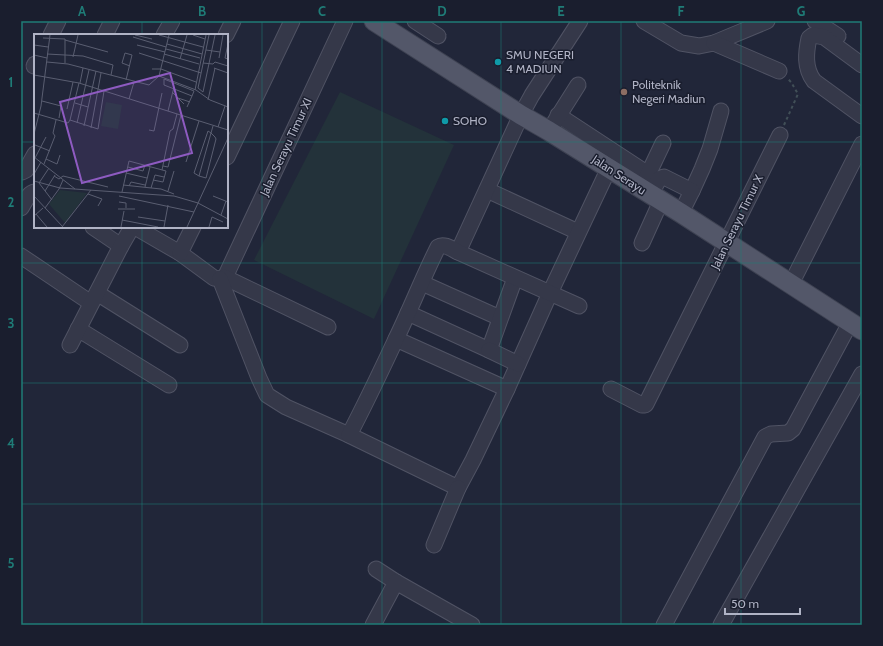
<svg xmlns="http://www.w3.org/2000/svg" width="883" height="646" font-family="Cabin,sans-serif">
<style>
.green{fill:#23323a}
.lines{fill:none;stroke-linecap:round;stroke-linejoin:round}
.minor-casing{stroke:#505364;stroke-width:17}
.major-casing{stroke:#3e4252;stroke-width:21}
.path{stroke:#414f57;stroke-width:2;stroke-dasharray:3 3;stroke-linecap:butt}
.minor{stroke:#353849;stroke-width:15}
.major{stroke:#535769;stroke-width:19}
.grid{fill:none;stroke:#1f7c77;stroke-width:1;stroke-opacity:0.55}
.culture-dot{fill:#0f9aa8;stroke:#1a1e2e;stroke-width:1.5}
.education-dot{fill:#8d6e63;stroke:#1a1e2e;stroke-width:1.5}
.labels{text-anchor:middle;stroke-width:3;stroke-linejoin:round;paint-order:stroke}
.poi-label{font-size:12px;fill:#b0b3c5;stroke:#1a1e2e;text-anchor:start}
.street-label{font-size:12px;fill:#b0b3c5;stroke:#1a1e2e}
.inset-road{fill:none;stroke:#5a5e71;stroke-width:1}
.view{fill:#8e5bc1;fill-opacity:0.15;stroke:#8e5bc1;stroke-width:2}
.inset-edge{fill:none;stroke:#b0b3c5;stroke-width:2}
.neatline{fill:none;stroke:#1f7c77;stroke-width:1.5}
.grid-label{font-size:13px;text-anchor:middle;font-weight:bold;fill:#1f7c77}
</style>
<rect width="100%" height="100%" fill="#212639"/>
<path class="green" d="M340,92L454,145L374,319L254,260Z"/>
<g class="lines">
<g class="minor-casing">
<g id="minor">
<path d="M415,21L438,36"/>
<path d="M644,21L681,43L699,46L714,43L767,21"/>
<path d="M815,21L838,36"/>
<path d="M51,35L58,21"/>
<path d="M105,35L112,21"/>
<path d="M164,35L172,21"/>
<path d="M226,35L233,21"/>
<path d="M714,43L779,71"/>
<path d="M862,65L824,37L813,35L809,38C806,52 804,68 814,81L862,116"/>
<path d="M34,66L35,64"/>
<path d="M558,115L648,174"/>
<path d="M554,123L578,85"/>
<path d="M227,157L292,21"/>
<path d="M21,172H22L26,170L35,154"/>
<path d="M644,183L663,143"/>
<path d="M487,190L578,232"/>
<path d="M692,191L702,169L710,149L721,111"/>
<path d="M650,195L659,179L664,177L692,191L681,213"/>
<path d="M21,208C25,202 28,193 35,192"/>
<path d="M93,227L121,246"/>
<path d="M135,227L180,253L214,278C221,279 224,278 227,273L345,21"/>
<path d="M642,243L661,201"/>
<path d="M458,252L521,115L532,95L580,21"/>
<path d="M180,253L193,227"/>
<path d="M21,256L91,303"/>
<path d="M224,277L328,327"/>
<path d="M220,279L259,378L267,395L286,407L349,435"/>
<path d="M422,283L500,318"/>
<path d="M791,284L862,144"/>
<path d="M97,293L180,345"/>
<path d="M408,313L489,350L515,278"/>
<path d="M78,329L169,385"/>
<path d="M396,339L507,389L550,293L609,168"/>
<path d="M70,345L121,246L132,227"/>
<path d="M489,350L518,364"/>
<path d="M507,389L473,460L458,488L349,435C366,403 381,371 396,339C411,308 423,277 438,247C444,243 452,249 458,252L579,306"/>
<path d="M611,389L642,405H645L646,404L780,135"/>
<path d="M434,545L458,488"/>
<path d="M376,569L396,582"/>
<path d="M373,625L396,582L472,625"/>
<path d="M664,625L765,437L771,434L788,433L793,429L850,323"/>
<path d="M721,625L862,374"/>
</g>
</g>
<g class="major-casing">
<path id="major" d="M374,21L521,115L549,131L681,213L862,330"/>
</g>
<path class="path" d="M784,125L798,94L791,82L788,79"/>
<use href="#minor" class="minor"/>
<use href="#major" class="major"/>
</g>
<path class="grid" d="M142,21V35M262,21V625M382,21V625M501,21V625M621,21V625M741,21V625M21,142H35M227,142H862M142,227V625M21,263H862M21,383H862M21,504H862"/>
<g class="culture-dot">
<circle cx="498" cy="62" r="4"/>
<circle cx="445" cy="121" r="4"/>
</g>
<circle class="education-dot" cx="624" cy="92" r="4"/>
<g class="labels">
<g class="poi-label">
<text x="506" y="59">SMU NEGERI<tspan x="506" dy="14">4 MADIUN</tspan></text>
<text x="632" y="89">Politeknik<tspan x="632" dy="14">Negeri Madiun</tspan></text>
<text x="453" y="125">SOHO</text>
</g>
<g class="street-label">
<text transform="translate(286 147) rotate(-65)" y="4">Jalan Serayu Timur XI</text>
<text transform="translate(619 175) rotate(33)" y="4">Jalan Serayu</text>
<text transform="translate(737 222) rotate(-64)" y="4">Jalan Serayu Timur X</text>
</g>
</g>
<g transform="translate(34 34)">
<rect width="194" height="194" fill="#212639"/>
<path d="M72,68L88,71L84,95L67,92ZM26,156L53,159L31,189L15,170Z" fill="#23323a"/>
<path class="inset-road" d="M101,1L118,5M125,1L169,13M159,1L171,5M175,1L164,54L169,58L181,1M99,3L132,13M9,4L31,5V29M31,6L74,18M133,10L168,20M194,10L191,24L194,25M0,11L14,13M103,11L131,18M132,15L166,24M172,16L186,18M105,19L167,39M13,20L49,22L79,31L77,41M130,20L165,30M0,21L13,24M39,23L44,1M185,24L189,1M146,25L153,1M13,28L34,30L115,51L125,42L135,1M169,29L179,30L181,28L194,32M180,34L194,39M118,35H127L162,48M0,41L45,49L194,96M125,42L162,56L176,66L194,73M130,45L160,57L158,62L130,51ZM92,46L98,21L91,19L88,29L96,32M46,49L49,34M161,56L172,1M138,58L150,70M144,64L156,68M95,65L100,48M174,66L181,34M8,67L27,72L25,84M41,69L54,73M153,73L158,62M33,75L39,48M134,77L140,53M0,79L34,89L36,86M36,86L64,95L70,57M36,86L45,49M43,89L55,36M50,92L62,37M184,93L191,72M57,94L67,39M115,96L120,97L128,59M0,100L7,72L16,1M1,111L16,117M0,123L41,155M1,124L12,103M12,125L23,130L26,121M152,128L165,87M10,130L21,102L19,99L22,86M129,132L134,133L147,81M94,133L109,137L111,131M15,134L5,149L18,166M128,136L136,97L139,95L143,80M92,139L113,144M0,140L7,128M20,142L25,145L29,142L74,153M165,142L160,139L174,97L177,99L181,103L182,105L172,144L165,142L170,124L177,99L179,92M0,147L26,154L140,162L164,169L194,185M89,151L127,155L140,160M95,152L97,148L111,151M111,153L116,133M117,154L121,141L130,143M11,157L21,141M134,157L140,137M88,158L95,127L132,137L129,148L119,146M54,160L68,165L64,172M0,162L29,193M85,162L160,178M179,162L194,168M85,168L92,169V174M11,174L25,155L29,146M84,175H101M2,180L13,193M187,181L192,167M0,182L9,174M104,183L131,187M88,186L124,193M28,193L57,156M87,193L90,177M130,193L134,171M153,193L194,104M175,193L178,183L189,188"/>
<path class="view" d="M136,39L158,119L48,149L26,68Z"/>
<rect width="194" height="194" class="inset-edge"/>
</g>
<rect width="883" height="646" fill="none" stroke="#1a1e2e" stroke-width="44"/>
<path d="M725 608v6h75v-6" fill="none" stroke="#b0b3c5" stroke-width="2"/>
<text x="731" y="608" font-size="12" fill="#b0b3c5" stroke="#1a1e2e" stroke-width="3" paint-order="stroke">50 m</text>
<rect x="22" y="22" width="839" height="602" class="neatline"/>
<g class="grid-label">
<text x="82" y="16">A</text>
<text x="202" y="16">B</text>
<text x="322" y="16">C</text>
<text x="442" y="16">D</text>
<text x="561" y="16">E</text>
<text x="681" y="16">F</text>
<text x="801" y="16">G</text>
<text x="11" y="87">1</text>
<text x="11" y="207">2</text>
<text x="11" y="328">3</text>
<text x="11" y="448">4</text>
<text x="11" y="568">5</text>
</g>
</svg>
